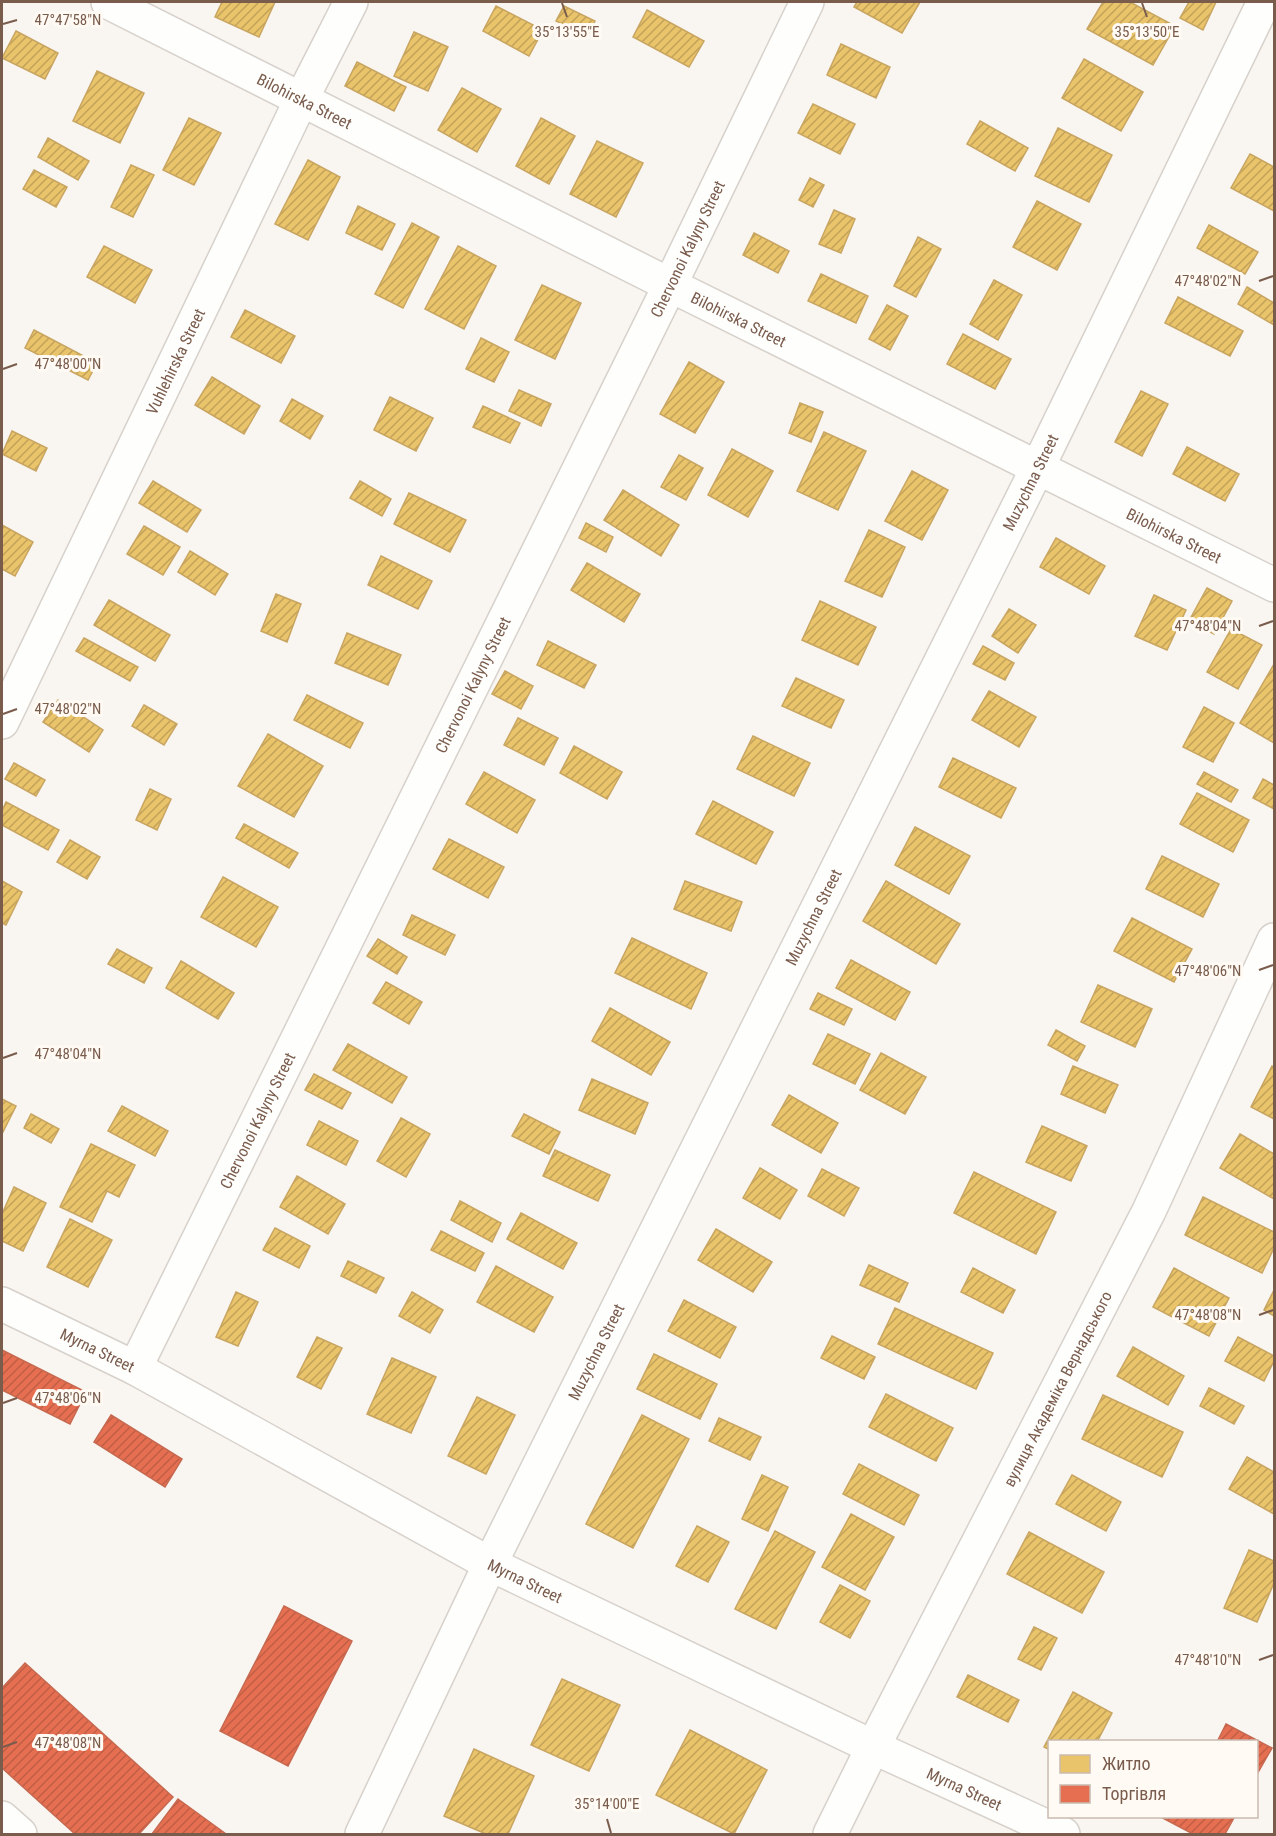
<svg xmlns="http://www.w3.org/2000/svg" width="1276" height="1836" font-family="'Roboto Condensed',sans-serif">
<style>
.homes{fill:url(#homes-hatch);stroke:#c8a561;stroke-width:1.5}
.shops{fill:url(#shops-hatch);stroke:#c66950;stroke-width:1.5}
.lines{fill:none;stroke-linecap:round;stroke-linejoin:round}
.street-casing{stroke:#d7d1cb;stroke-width:36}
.street{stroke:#fefefd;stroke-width:33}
.ticks{fill:none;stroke:#7a5c4d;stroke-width:2}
.labels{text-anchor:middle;stroke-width:6;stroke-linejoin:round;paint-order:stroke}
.street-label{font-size:16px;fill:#7a5c4d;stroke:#fffaf3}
.ticks-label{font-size:15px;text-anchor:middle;fill:#7a5c4d;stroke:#fffaf3;stroke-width:6;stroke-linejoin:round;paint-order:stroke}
</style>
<defs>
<pattern id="homes-hatch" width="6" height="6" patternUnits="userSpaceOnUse" patternTransform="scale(1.5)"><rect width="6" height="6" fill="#e9c46a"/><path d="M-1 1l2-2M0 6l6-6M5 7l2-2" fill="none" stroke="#c2a259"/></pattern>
<pattern id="shops-hatch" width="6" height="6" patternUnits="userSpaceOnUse" patternTransform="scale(1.5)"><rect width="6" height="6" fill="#e76f51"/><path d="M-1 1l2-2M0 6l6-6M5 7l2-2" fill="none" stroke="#c05e45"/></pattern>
</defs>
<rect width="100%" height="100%" fill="#f9f5f0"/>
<g class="homes">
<path d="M222,2H275L259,37L215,17Z"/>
<path d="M857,2H920L902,33L854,7Z"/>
<path d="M1103,2H1130L1175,26L1153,65L1087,29Z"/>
<path d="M1189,2H1216L1203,30L1180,18Z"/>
<path d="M496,6L543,30L529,56L483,31Z"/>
<path d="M564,6L595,21L587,36L556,21Z"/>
<path d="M647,10L704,41L689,67L633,37Z"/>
<path d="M16,31L58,53L45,79L2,58Z"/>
<path d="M414,32L448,47L428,91L394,76Z"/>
<path d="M841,44L890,67L876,98L827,75Z"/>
<path d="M1084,59L1143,92L1121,131L1062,98Z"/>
<path d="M357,62L406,87L394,111L345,86Z"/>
<path d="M97,71L144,93L120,143L73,121Z"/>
<path d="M462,88L501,109L477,152L438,130Z"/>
<path d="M813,104L855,124L840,154L798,133Z"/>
<path d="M189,118L221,133L194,185L163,170Z"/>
<path d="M541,118L575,136L549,184L516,166Z"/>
<path d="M980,121L1028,148L1015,171L967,144Z"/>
<path d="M1058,128L1112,155L1089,202L1035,176Z"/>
<path d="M48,138L89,161L78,180L38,157Z"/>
<path d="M597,141L643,163L616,217L570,194Z"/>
<path d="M1250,154L1274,167V211L1231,188Z"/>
<path d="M308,160L340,177L308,240L275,224Z"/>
<path d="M131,165L154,175L133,217L111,207Z"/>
<path d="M34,170L67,187L56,207L23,189Z"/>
<path d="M810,178L824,185L813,207L799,200Z"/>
<path d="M1037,201L1081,224L1057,270L1013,247Z"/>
<path d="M358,206L395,224L382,250L346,233Z"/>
<path d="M834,210L855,219L841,253L819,244Z"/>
<path d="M412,223L439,237L403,308L375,294Z"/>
<path d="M1209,225L1258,252L1245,274L1197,248Z"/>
<path d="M754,233L789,251L778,273L743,255Z"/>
<path d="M918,237L941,249L916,297L894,286Z"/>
<path d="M104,246L152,270L135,303L87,277Z"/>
<path d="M458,246L496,266L464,329L425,309Z"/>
<path d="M821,274L868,296L856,323L808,301Z"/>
<path d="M994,280L1022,295L998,340L970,324Z"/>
<path d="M542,285L581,303L555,359L515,340Z"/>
<path d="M1247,287L1274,303V325L1238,304Z"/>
<path d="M1178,297L1243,331L1230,356L1165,323Z"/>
<path d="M887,305L908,316L890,350L869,339Z"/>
<path d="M245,310L295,336L281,363L231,337Z"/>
<path d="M34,330L97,363L88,380L25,348Z"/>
<path d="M963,334L1011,359L995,389L947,364Z"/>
<path d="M481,338L509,352L494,382L466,369Z"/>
<path d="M689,362L724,382L695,433L660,414Z"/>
<path d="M212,377L260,406L244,434L195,405Z"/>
<path d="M519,390L551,404L541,426L509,411Z"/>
<path d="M1141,391L1168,404L1142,456L1115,442Z"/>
<path d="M390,397L433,418L416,451L374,430Z"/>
<path d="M292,399L323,416L310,439L280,421Z"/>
<path d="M800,403L823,412L811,442L789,433Z"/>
<path d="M483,406L520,423L510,443L473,427Z"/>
<path d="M12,431L47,448L36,471L2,454Z"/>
<path d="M824,432L866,451L838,510L797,491Z"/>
<path d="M1187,447L1239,474L1225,501L1173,474Z"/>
<path d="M732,449L773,471L748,517L708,495Z"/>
<path d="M679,455L703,468L686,500L661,487Z"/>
<path d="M912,471L948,490L922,540L885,521Z"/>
<path d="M153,481L201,510L187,532L139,503Z"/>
<path d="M360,481L391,499L382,516L350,498Z"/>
<path d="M623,490L679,525L661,556L604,520Z"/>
<path d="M409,493L466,520L450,552L394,524Z"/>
<path d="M586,523L613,537L606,552L579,538Z"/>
<path d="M2,525L33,542L15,576L2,569Z"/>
<path d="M144,526L180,547L163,575L127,554Z"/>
<path d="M869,530L905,547L882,597L845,581Z"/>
<path d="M1056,538L1105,566L1089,594L1040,567Z"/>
<path d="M190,551L228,574L215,595L178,572Z"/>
<path d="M381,556L432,581L418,609L368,585Z"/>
<path d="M587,563L640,594L624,622L571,590Z"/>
<path d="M1207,588L1232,601L1214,634L1189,621Z"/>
<path d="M276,594L301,604L287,642L261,631Z"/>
<path d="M1154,595L1186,610L1167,650L1135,636Z"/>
<path d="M109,600L170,635L155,661L94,625Z"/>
<path d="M820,601L876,627L858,665L802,640Z"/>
<path d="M1009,609L1036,625L1018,653L992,636Z"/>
<path d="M1231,629L1262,645L1238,689L1207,672Z"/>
<path d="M347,633L401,655L388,685L335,663Z"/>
<path d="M84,638L138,667L130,681L76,651Z"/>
<path d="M548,641L596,665L584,688L537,665Z"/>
<path d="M983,646L1014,663L1005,680L973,664Z"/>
<path d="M1274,664V743L1240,723Z"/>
<path d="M505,671L533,686L521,709L492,694Z"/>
<path d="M796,678L844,700L831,728L782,706Z"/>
<path d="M989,691L1036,717L1019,747L972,720Z"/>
<path d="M307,695L363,723L350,748L294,720Z"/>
<path d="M58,700L103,730L89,752L43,722Z"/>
<path d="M144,705L177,724L164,745L132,726Z"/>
<path d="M1204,707L1234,723L1213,762L1183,747Z"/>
<path d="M518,718L558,738L544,765L504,745Z"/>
<path d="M268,734L323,766L294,817L238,786Z"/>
<path d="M753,736L810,763L794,796L737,769Z"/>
<path d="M574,746L622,772L607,799L560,773Z"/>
<path d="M953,758L1016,788L1001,818L939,787Z"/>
<path d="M14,763L45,780L36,796L5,779Z"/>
<path d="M484,772L535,800L517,833L466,804Z"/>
<path d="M1204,772L1238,790L1231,802L1197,784Z"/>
<path d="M1263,779L1274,785V809L1253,798Z"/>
<path d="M150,789L171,799L157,830L136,820Z"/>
<path d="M1197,793L1249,820L1233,852L1180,824Z"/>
<path d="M713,801L773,832L756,864L696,834Z"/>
<path d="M6,802L59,830L48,850L2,825V811Z"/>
<path d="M244,824L298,853L289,868L236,838Z"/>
<path d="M915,827L970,856L949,894L895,865Z"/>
<path d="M449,839L504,867L488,898L433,869Z"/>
<path d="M70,840L100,857L87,879L57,862Z"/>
<path d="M1162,856L1219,884L1203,917L1146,889Z"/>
<path d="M223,877L278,907L256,947L201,917Z"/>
<path d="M2,881L22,892L6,925L2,923Z"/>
<path d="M685,881L742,902L731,931L674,909Z"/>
<path d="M886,881L960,924L936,964L863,921Z"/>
<path d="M412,915L455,935L445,955L403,935Z"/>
<path d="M1132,918L1192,949L1174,982L1114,951Z"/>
<path d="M632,938L707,973L691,1009L615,973Z"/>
<path d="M378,939L407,957L397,974L367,956Z"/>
<path d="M117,949L152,968L144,983L108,964Z"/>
<path d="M851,960L910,992L895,1020L836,988Z"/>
<path d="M181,961L234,993L218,1019L166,988Z"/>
<path d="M386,982L422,1002L409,1024L373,1003Z"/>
<path d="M1098,985L1152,1009L1135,1047L1081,1022Z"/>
<path d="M818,993L852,1009L844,1025L810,1009Z"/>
<path d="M610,1008L670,1042L651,1075L592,1041Z"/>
<path d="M1056,1030L1085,1046L1077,1061L1048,1045Z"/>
<path d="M828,1034L870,1054L855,1084L813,1064Z"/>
<path d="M348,1044L407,1077L392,1103L333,1070Z"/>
<path d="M881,1053L926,1077L905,1114L860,1090Z"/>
<path d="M1073,1066L1118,1085L1105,1113L1061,1094Z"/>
<path d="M1272,1066L1274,1067V1119L1251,1107Z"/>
<path d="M314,1074L351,1093L342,1109L305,1090Z"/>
<path d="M592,1079L648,1103L635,1134L579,1110Z"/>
<path d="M789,1095L838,1123L821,1153L772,1125Z"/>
<path d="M2,1099L16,1106L2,1134Z"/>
<path d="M122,1106L168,1131L155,1156L108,1131Z"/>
<path d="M31,1114L59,1129L51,1143L24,1128Z"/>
<path d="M524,1114L560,1132L549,1154L512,1136Z"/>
<path d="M401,1118L430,1134L406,1177L377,1161Z"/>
<path d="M319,1121L358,1141L346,1165L307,1145Z"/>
<path d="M1042,1126L1087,1146L1071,1181L1026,1162Z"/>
<path d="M1240,1134L1274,1154V1199L1220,1168Z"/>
<path d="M91,1144L135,1165L119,1197L107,1191L92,1222L60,1207Z"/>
<path d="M555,1150L610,1175L598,1201L543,1176Z"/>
<path d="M760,1168L797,1190L780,1219L743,1198Z"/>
<path d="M822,1169L859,1188L844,1216L808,1196Z"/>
<path d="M974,1172L1056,1212L1036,1254L954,1213Z"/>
<path d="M297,1176L345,1204L328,1234L280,1207Z"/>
<path d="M14,1187L46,1203L23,1251L2,1241V1214Z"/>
<path d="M1203,1197L1274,1232V1248L1262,1273L1185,1235Z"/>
<path d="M460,1201L501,1223L492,1242L451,1220Z"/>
<path d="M521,1213L577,1243L563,1269L507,1239Z"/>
<path d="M70,1219L112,1240L88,1287L47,1267Z"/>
<path d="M275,1228L310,1246L299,1268L263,1250Z"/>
<path d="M716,1229L772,1262L753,1292L698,1260Z"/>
<path d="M441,1231L484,1253L475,1271L431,1250Z"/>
<path d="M348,1261L384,1278L376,1293L341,1276Z"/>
<path d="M869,1265L908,1283L899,1302L860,1285Z"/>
<path d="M496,1266L553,1297L534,1332L477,1302Z"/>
<path d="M973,1268L1015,1290L1003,1313L961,1292Z"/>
<path d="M1174,1268L1229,1298L1209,1336L1153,1307Z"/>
<path d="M1274,1290V1316L1264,1310Z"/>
<path d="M236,1292L258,1302L238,1346L216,1337Z"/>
<path d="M412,1292L443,1310L430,1333L399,1316Z"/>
<path d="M684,1300L736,1327L720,1358L668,1331Z"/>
<path d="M895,1308L993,1353L976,1389L878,1344Z"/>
<path d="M832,1336L875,1357L864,1379L821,1358Z"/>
<path d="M317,1337L342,1348L321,1389L297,1377Z"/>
<path d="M1238,1337L1274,1356V1361L1264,1381L1225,1361Z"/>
<path d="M1133,1347L1184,1376L1168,1405L1117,1376Z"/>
<path d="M654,1354L717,1384L700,1419L637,1389Z"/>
<path d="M392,1358L436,1377L411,1433L367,1414Z"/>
<path d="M1209,1388L1244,1406L1234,1424L1200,1406Z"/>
<path d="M886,1394L953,1428L936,1461L869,1427Z"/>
<path d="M1103,1395L1183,1432L1162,1477L1082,1439Z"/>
<path d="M477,1397L515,1415L486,1474L448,1456Z"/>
<path d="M642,1415L689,1439L633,1548L586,1524Z"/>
<path d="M719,1418L761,1437L750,1460L709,1441Z"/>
<path d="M1247,1457L1274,1472V1514L1229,1489Z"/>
<path d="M859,1464L919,1495L904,1525L843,1494Z"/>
<path d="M762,1475L788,1487L768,1531L742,1519Z"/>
<path d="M1072,1475L1121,1502L1106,1531L1056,1504Z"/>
<path d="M851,1514L894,1537L865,1590L822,1567Z"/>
<path d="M697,1526L729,1542L708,1582L676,1566Z"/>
<path d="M775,1531L815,1552L776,1629L735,1609Z"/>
<path d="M1029,1532L1104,1572L1082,1613L1007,1574Z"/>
<path d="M1249,1550L1274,1561V1583L1257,1622L1224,1608Z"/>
<path d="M840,1585L870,1601L850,1638L820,1622Z"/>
<path d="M1034,1627L1057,1638L1041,1670L1018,1659Z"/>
<path d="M968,1675L1019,1700L1008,1722L957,1697Z"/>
<path d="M562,1679L620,1705L589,1771L531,1745Z"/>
<path d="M1073,1692L1112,1713L1097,1742H1050V1750L1044,1747Z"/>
<path d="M690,1730L767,1770L734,1834L656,1795Z"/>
<path d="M474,1749L534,1776L508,1834H486L444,1816Z"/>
</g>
<g class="shops">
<path d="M2,1350L86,1392L70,1424L2,1390Z"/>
<path d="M111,1415L182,1459L165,1487L94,1442Z"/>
<path d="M284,1606L352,1641L288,1766L220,1731Z"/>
<path d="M25,1663L173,1797L139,1834H75L2,1768V1688Z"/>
<path d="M1226,1724L1272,1748L1256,1776V1742H1217Z"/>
<path d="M178,1799L226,1834H152Z"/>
<path d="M1159,1816H1235L1225,1834H1193Z"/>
</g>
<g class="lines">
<g class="street-casing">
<g id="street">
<path id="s1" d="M108,2L670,285L1274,585"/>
<path id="s2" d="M2,722L301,100L351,2"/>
<path id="s3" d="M2,1304L135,1368L490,1564L873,1747L1063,1834"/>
<path id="s4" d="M135,1368L670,285L807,2"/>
<path d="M2,1818L20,1834"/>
<path id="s5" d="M362,1834L490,1564L1037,469L1264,2"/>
<path id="s6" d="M830,1834L873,1747L1149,1211L1274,940"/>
</g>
</g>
<use href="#street" class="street"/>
</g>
<path class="ticks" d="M562,3L567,17M1142,3L1147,17M3,24L17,20M1259,281L1273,276M3,369L17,364M1259,626L1273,621M3,714L17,709M1259,970L1273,965M3,1058L17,1053M1259,1315L1273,1310M3,1403L17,1398M1259,1660L1273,1655M3,1747L17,1742M607,1819L611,1833"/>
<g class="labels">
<g class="street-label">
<text dy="6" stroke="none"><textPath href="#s1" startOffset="220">Bilohirska Street</textPath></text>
<text dy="6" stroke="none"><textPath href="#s4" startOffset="1248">Chervonoi Kalyny Street</textPath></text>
<text dy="6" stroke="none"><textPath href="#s1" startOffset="706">Bilohirska Street</textPath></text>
<text dy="6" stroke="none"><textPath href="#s2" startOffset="400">Vuhlehirska Street</textPath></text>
<text dy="6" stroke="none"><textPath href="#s5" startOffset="1508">Muzychna Street</textPath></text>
<text dy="6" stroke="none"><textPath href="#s1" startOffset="1192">Bilohirska Street</textPath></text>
<text dy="6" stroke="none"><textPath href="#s4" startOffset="762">Chervonoi Kalyny Street</textPath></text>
<text dy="6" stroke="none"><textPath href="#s5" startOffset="1022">Muzychna Street</textPath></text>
<text dy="6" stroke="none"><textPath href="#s4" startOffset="276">Chervonoi Kalyny Street</textPath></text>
<text dy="6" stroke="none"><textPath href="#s3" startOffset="106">Myrna Street</textPath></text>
<text dy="6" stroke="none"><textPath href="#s5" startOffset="536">Muzychna Street</textPath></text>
<text dy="6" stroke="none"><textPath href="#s6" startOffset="500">вулиця Академіка Вернадського</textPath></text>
<text dy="6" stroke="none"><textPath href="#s3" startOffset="592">Myrna Street</textPath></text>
<text dy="6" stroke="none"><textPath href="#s3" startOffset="1078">Myrna Street</textPath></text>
</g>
</g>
<g class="ticks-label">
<text x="68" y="25">47°47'58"N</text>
<text x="567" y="37">35°13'55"E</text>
<text x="1147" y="37">35°13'50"E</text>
<text x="1208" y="286">47°48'02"N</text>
<text x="68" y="369">47°48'00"N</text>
<text x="1208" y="631">47°48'04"N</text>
<text x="68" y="714">47°48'02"N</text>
<text x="1208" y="976">47°48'06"N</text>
<text x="68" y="1059">47°48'04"N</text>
<text x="1208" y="1320">47°48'08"N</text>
<text x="68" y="1403">47°48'06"N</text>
<text x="1208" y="1665">47°48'10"N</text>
<text x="68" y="1748">47°48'08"N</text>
<text x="607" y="1809">35°14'00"E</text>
</g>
<rect width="1276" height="1836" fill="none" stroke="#7a5c4d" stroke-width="6"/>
<rect x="1048" y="1740" width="210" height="78" fill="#fffaf3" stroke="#cabbb1" stroke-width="1.5"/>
<rect x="1060" y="1755" width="30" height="18" fill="#e9c46a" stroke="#cabbb1" stroke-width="1.5"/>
<text x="1102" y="1770" font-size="18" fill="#7a5c4d">Житло</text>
<rect x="1060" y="1785" width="30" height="18" fill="#e76f51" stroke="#cabbb1" stroke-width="1.5"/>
<text x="1102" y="1800" font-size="18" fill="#7a5c4d">Торгівля</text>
</svg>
